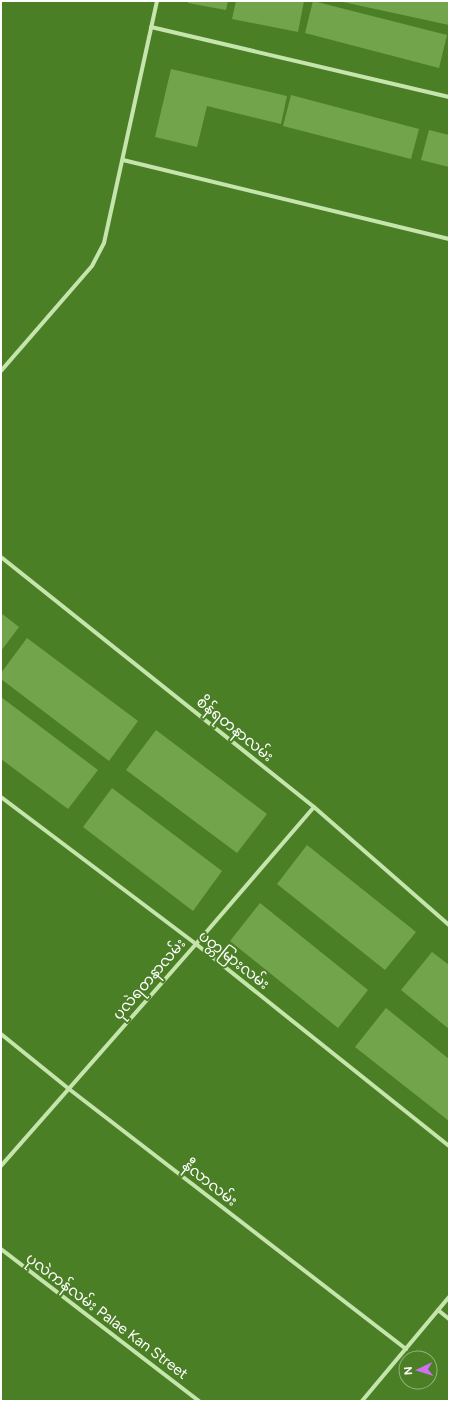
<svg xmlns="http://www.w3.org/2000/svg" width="450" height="1402" font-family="Figtree,'Noto Sans Myanmar',sans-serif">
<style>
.building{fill:#72a54b}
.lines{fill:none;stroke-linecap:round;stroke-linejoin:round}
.street{stroke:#c5e5ac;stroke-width:4}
.labels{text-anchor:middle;stroke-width:4;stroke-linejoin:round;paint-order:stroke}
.street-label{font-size:15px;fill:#fff;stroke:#4b7f26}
</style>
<rect width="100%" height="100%" fill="#4b7f26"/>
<g class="building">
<path d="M188,1H228L226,10L188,3Z"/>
<path d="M236,1H304L298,32L232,19Z"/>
<path d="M313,1L447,35L439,68L305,33Z"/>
<path d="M343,1H449V25L343,2Z"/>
<path d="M171,69L287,96L281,124L207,106L197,147L155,137Z"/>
<path d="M291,95L419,129L411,159L283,126Z"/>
<path d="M429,130L449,135V167L421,160Z"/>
<path d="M1,613L19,627L1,651Z"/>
<path d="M27,638L138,721L109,761L1,679V673Z"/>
<path d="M1,697L98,770L68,809L1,759Z"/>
<path d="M156,730L267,814L237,853L126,770Z"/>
<path d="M112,788L222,871L193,911L83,827Z"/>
<path d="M307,845L416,932L385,970L277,884Z"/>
<path d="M260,903L368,990L338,1028L230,941Z"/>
<path d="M432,952L449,965V1029L401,990Z"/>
<path d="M386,1008L449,1059V1121L355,1047Z"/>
</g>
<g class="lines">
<g class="street">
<path d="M151,27L449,97"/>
<path d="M123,160L449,239"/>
<path d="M1,371L92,266L104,243L157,1"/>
<path d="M1,557L314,807L449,925"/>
<path d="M1,797L196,944L449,1146"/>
<path d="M1,1034L69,1089L406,1349"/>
<path d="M1,1166L196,944L314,807"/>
<path d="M1,1249L199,1401"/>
<path d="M438,1310L449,1319"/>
<path d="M362,1401L449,1297"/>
</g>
</g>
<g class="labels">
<g class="street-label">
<text transform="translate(235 729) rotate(39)" y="5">စိန်ရတနာလမ်း</text>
<text transform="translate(234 960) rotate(38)" y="5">ပတ္တမြားလမ်း</text>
<text transform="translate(149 979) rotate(-49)" y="5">ပုလဲရတနာလမ်း</text>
<text transform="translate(210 1183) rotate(38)" y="5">နီလာလမ်း</text>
<text transform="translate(107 1316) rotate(37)" y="5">ပုလဲကန်လမ်း Palae Kan Street</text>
</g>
</g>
<rect width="450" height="1402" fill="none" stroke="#ffffff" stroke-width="4"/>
<g transform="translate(418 1370) rotate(266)"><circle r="19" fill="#4b7f26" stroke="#93b27d"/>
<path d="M0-3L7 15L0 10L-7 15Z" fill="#cc72ee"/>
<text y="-6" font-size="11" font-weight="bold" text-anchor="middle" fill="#ffffff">N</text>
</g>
</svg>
